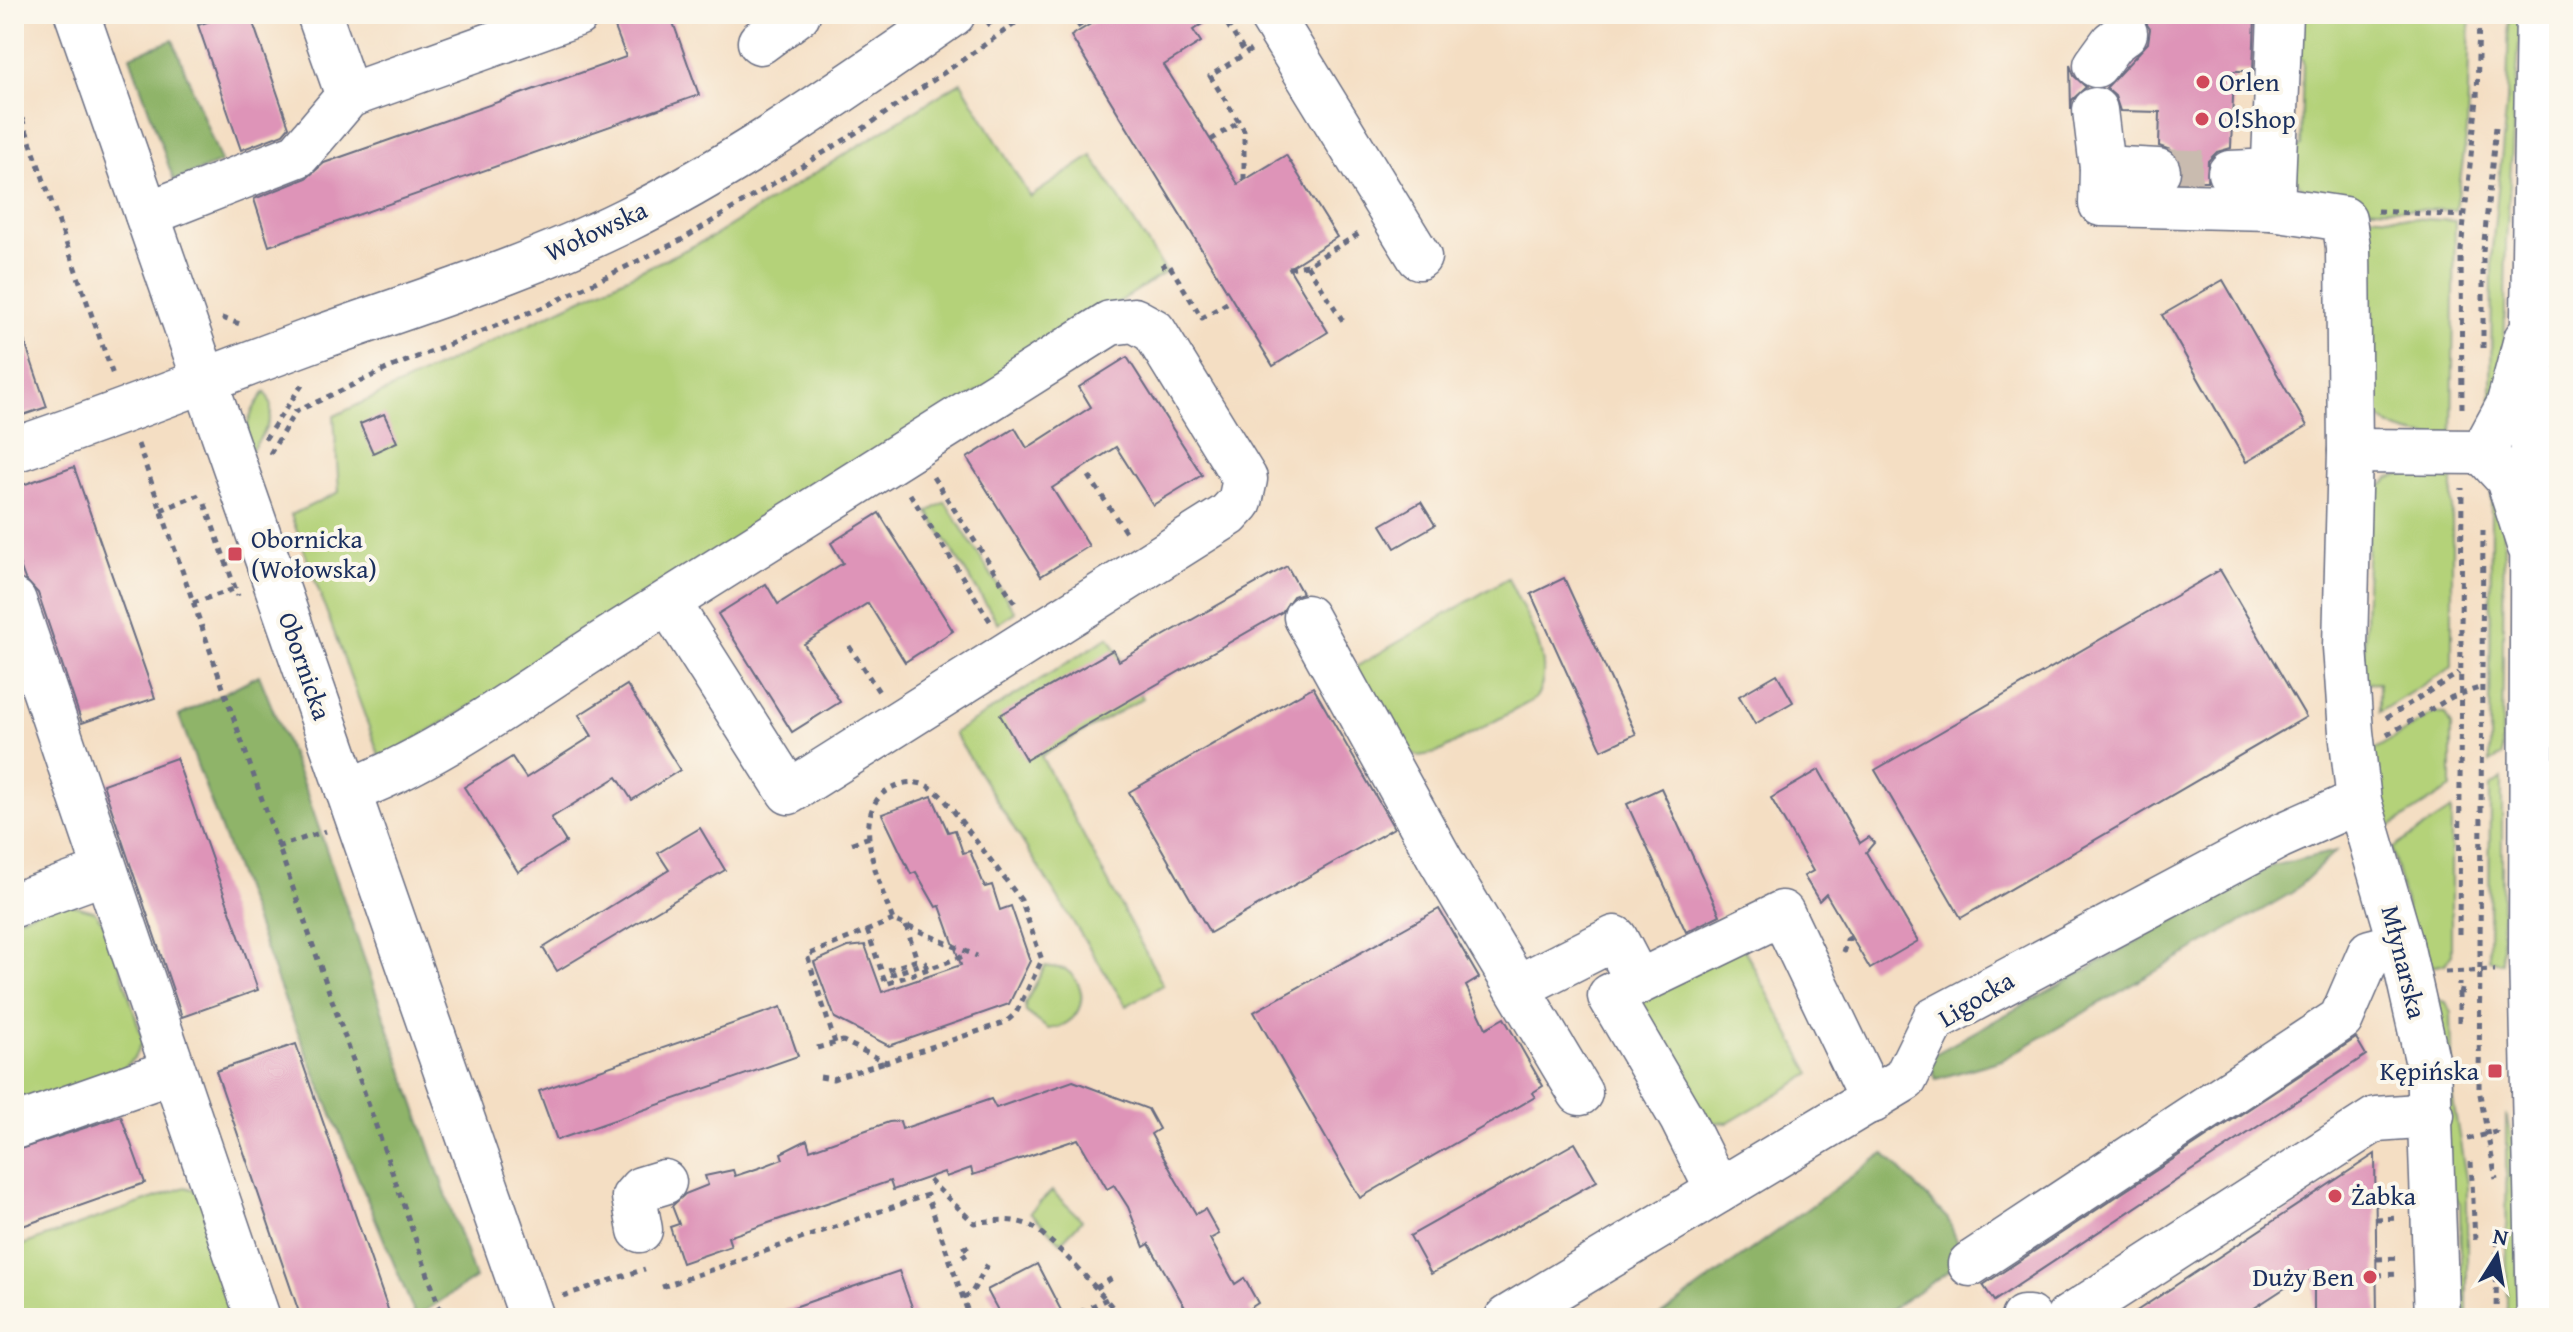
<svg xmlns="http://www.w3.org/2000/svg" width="2573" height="1332" font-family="'Gentium Book Plus',serif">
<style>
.green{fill:#b4d279;stroke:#68806c;stroke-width:2}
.forest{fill:#8fb469;stroke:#557264;stroke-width:2}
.building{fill:#de94b8}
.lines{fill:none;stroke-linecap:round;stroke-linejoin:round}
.minor-tunnel{stroke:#c9bbaf;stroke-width:44;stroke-dasharray:44 22;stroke-linecap:butt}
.minor-casing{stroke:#676c81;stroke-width:47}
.major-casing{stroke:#676c81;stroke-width:47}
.path{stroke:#676c81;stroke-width:5;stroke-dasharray:6 6;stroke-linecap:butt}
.minor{stroke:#fff;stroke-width:44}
.major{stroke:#fff;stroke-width:44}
.poi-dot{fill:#d1495b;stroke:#fbf7ec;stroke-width:3}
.labels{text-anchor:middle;stroke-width:8;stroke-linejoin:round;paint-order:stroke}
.poi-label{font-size:26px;fill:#1b2f5e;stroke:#fbf7ec;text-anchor:start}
.street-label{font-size:26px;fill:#1b2f5e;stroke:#fbf7ec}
</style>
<rect width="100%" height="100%" fill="#fbf7ec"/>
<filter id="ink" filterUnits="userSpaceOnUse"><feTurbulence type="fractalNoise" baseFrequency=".0125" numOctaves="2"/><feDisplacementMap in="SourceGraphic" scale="16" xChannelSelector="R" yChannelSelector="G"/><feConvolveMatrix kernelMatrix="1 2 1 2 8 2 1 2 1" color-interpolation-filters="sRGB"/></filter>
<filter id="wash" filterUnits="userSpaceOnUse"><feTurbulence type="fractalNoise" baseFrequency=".006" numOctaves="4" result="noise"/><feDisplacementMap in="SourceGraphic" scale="32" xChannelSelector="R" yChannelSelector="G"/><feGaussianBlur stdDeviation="1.8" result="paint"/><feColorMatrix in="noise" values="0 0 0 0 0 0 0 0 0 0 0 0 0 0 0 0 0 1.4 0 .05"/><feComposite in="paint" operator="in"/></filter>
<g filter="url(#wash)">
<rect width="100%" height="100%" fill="#f4dec3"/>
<g class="green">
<path d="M2292,14H2470L2467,131L2456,210C2421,209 2338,212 2311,194C2297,186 2292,173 2288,158L2301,146L2303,61L2292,48Z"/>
<path d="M2509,14H2521L2506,241L2504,374L2491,414L2492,249L2507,102Z"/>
<path d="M961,82L1030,197L1092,156L1166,272L685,578L381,760L291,515L339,492L334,416L712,237Z"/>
<path d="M2364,215L2455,221L2452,438C2414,435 2386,436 2366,399Z"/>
<path d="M265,392C280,413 264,433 251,451C241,430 251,409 265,392Z"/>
<path d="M2414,471H2452V667L2379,712V682L2363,683L2369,498L2390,478Z"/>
<path d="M2491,494L2504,525L2502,756L2490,763Z"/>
<path d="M945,502L1015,612L998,623L928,512Z"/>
<path d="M2559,559V964H2557Z"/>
<path d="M1508,578C1523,613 1560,663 1535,699L1437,753L1419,756L1402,750L1349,671Z"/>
<path d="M1109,637L1143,698L1041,756L1163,985L1126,1006L954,733Z"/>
<path d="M2435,713L2445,714L2451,726V788L2383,831L2369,753Z"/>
<path d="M2502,779V963L2489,959L2490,787Z"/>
<path d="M2451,810V955L2445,964L2421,969L2392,849Z"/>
<path d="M62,902L94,911L109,930L143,1041L134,1058L119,1073L14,1109V919Z"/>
<path d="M1742,945L1811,1074L1728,1123L1700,1121L1636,998Z"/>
<path d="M1045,966L1065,969C1094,989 1082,1026 1048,1029L1026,1012L1025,1004Z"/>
<path d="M2438,1000L2446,1002L2451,1013L2453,1100L2467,1184V1318H2462L2460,1203L2449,1193L2430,1002Z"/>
<path d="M2506,1114L2515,1151L2518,1318H2507Z"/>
<path d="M185,1187L203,1192L247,1318H14V1248Z"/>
<path d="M1052,1191L1082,1220L1061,1242L1030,1212Z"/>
</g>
<g class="forest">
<path d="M173,40L221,162L174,181L130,56Z"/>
<path d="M259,675L307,794L475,1278L416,1317L283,996L179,716Z"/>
<path d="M2336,851L2293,892L2002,1060L1936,1079L1928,1058L2272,866Z"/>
<path d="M1884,1153L1948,1219L1965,1260L1878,1318H1657Z"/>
</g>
<g id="blocks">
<g class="building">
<path d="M231,14H250L289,127L283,134L241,150L198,25Z"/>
<path d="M610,14H670L699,95L269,246L254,199L307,178L324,163L626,57Z"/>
<path d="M1107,14H1218L1193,30L1201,42L1164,65L1238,184L1286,155L1337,237L1289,268L1328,332L1273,366L1071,36Z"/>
<path d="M2140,14L2255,16L2253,71H2234L2231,148L2217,152L2208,161L2207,181H2180V159L2171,150L2159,146L2160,112L2120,111L2115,96L2106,88L2148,43L2150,29Z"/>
<path d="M2070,65L2074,76L2086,87L2072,100L2071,109Z"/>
<path d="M2223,280L2307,426L2246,462L2162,315Z"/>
<path d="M18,322L47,407L14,418V323Z"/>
<path d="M1127,357L1202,475L1153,505L1116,447L1052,488L1089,546L1041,576L967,458L1015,428L1027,448L1091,407L1079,387Z"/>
<path d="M384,414L397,442L373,453L360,424Z"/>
<path d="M74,467L155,698L82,723L38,593L25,579L14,549V488Z"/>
<path d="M1421,502L1435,525L1395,548L1381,525Z"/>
<path d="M879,513L953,631L905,662L868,603L804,644L840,702L792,732L718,614L766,584L778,604L843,563L831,543Z"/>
<path d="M1287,566L1302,593L1293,596L1282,612L1026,760L1000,715L1113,650L1119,661Z"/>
<path d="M2220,570L2306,717L1961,918L1875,770Z"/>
<path d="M1564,578L1636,734L1602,750L1531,594Z"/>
<path d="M1777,674L1793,702L1755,724L1739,696Z"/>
<path d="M627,685L680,770L632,800L617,777L551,818L566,842L518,872L464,787L512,757L526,778L592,736L579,715Z"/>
<path d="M1313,687L1394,828L1210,933L1129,792Z"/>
<path d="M176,758L258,990L182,1017L103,784Z"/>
<path d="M1819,770L1860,843L1869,837L1874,843L1866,852L1918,941L1870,969L1826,894L1819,901L1804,876L1813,871L1771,798Z"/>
<path d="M1661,788L1720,915L1686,932L1627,804Z"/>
<path d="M932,796L948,832L955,830L963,853L970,851L985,887L992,885L1000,910L1011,906L1030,961L1009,1004L889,1046L835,1018L814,962L848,947L865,945L882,992L961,965L940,906L936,907L916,872L911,874L882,814Z"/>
<path d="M700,828L725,870L557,971L543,948L669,870L658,853Z"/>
<path d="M1439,909L1479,978L1466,986L1486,1028L1504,1018L1543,1086L1532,1093L1535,1097L1360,1198L1254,1012Z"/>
<path d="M781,1007L798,1056L557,1140L539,1091Z"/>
<path d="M2356,1038L2366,1055L1994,1301L1983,1285Z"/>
<path d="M296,1044L391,1318H301L216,1071Z"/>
<path d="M1073,1081L1148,1109L1159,1129L1151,1134L1176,1180L1196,1214L1205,1209L1219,1234L1210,1239L1235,1284L1244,1278L1258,1303L1249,1309L1255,1318H1191L1149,1244L1144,1247L1128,1207L1114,1185L1107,1189L1078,1139L973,1175L971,1168L946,1177L944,1172L893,1190L890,1181L728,1237L731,1246L682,1263L670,1227L679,1224L672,1206L685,1194L708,1185L705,1176L733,1170L735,1176L759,1168L783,1159L781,1153L807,1140L810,1150L889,1122L900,1121L902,1129L991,1099L996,1108Z"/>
<path d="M121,1116L145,1183L14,1229V1151Z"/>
<path d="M1575,1143L1597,1181L1431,1274L1410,1236Z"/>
<path d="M2375,1154L2377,1318H2314V1269L2239,1318H2126Z"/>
<path d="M1037,1264L1065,1318H1002L987,1290Z"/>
<path d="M899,1271L916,1318H775L774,1314Z"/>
</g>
</g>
</g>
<g filter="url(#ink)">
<use href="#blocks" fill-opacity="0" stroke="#676c81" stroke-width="2"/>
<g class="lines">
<path class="minor-tunnel" d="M2158,171L2230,173"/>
<g class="minor-casing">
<g id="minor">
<path d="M319,14L348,96"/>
<path d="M1270,14L1419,257"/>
<path d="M2280,14L2272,208L2344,219L2348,247L2350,451"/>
<path d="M760,42L798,14"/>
<path d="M2096,65L2112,43L2125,33"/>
<path d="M2095,110L2102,168L2101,204L2272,208"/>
<path d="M2102,168L2158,171"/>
<path d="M2230,173L2273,171"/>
<path d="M147,214L298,155L348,96L577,14"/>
<path d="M14,450C116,416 214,376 315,339C419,302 527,269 626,220C741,163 847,87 953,14"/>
<path d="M2483,452L2508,406L2526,339"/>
<path d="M2483,452L2508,479L2529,545"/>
<path d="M14,601L258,1318"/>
<path d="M1306,617L1440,859L1580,1093"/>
<path d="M348,791C435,760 530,689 609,639C776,535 943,429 1110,323L1134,320L1154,331L1245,479L1240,502L1228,515L789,792L668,602"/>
<path d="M14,905L105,872"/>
<path d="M1518,987L1615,938L1638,982"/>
<path d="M14,1127L173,1071"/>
<path d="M1718,1191L1682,1119L1610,996L1782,913L1872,1101"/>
<path d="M640,1230L634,1197L641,1189L664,1182"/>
<path d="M1970,1264L2341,1019L2370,952L2401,944"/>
<path d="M1507,1318L1905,1079L1934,1020L2278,837L2359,801"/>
<path d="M2023,1318H2029"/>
<path d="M2068,1318L2376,1119L2432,1115"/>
<path d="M2437,1318L2428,1064L2401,944L2359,801L2351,732L2345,647L2350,451L2483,452"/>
</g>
</g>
<g class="major-casing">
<g id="major">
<path d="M77,14L532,1318"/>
<path d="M2538,14L2533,316L2531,952L2539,1318"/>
</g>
</g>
<g class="path">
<path d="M1221,14L1245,53"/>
<path d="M987,25L1003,14"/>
<path d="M1077,27L1097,14"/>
<path d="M14,96L114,378"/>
<path d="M1211,140L1239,122"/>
<path d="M1244,180V130L1210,76L1251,50"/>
<path d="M2377,211L2464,216"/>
<path d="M1307,265L1343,321"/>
<path d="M1161,267L1168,263L1202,318L1232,300"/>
<path d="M1289,268L1307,265L1362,232"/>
<path d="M222,318L243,325"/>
<path d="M2483,348V251L2496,127"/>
<path d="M2462,408L2461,250L2477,99L2479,14"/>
<path d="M265,439L302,385"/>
<path d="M138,444L443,1318"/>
<path d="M270,454L295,412L389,368L546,306L683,239L867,126L1029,14"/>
<path d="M1089,476L1128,536"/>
<path d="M933,477L1017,606"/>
<path d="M910,494L992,624"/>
<path d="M205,504L238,596"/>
<path d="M161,510L199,495"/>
<path d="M2483,530L2479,1089L2496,1179"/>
<path d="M193,603L237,588"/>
<path d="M849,646L879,692"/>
<path d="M2386,718L2459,673"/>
<path d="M2387,735L2452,697L2482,687"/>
<path d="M852,843L870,837"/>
<path d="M277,847L326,831"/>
<path d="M906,926L917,960L888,970L890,975L925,963L927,969"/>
<path d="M867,930L886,984L964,956L967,952"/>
<path d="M2459,934L2462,488"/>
<path d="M1843,953L1847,940L1852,937"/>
<path d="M2445,972L2495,970"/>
<path d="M2458,991L2469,993"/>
<path d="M2459,1022V983"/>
<path d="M835,1043L807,955L893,920"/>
<path d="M817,1048L843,1041L886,1062L1006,1022L1016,1013L1042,960L1021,900L945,800C933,787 920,779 901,784C842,801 879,882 893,920L977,956"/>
<path d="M820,1077L833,1079L885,1062"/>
<path d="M2468,1139L2496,1132L2497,1127"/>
<path d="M2471,1162L2475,1240"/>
<path d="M929,1180L974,1223C994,1220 1010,1218 1029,1225C1048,1233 1107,1299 1121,1318"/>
<path d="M2376,1204H2399"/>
<path d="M2376,1219L2399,1218"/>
<path d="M966,1258L961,1250L973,1244"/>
<path d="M2377,1259L2400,1258"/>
<path d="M2377,1275L2400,1274"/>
<path d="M662,1287L927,1195L970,1318"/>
<path d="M1096,1288L1114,1277"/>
<path d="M563,1296L645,1269"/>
<path d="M963,1297L971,1294L989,1262"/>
<path d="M1080,1312L1107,1299"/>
<path d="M2496,1318L2497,1224"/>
</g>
<use href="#minor" class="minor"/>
<use href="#major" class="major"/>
</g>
</g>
<g class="poi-dot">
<circle cx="2203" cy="82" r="8"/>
<circle cx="2202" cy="119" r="8"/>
<rect x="227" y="546" width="16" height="16" rx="4"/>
<rect x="2487" y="1063" width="16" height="16" rx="4"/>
<circle cx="2335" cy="1196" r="8"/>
<circle cx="2370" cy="1277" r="8"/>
</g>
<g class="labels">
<g class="poi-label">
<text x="2219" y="91">Orlen</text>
<text x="2218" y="128">O!Shop</text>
<text x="251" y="548">Obornicka<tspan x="251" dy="30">(Wołowska)</tspan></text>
<text x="2479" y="1080" text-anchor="end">Kępińska</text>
<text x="2351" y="1205">Żabka</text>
<text x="2354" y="1286" text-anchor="end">Duży Ben</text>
</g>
<g class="street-label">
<text transform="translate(596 231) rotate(-25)" y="9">Wołowska</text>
<text transform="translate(305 666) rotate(71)" y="9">Obornicka</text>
<text transform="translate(2404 962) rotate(76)" y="9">Młynarska</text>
<text transform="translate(1976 999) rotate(-31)" y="9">Ligocka</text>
</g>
</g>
<rect width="2573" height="1332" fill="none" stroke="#fbf7ec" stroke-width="48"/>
<g transform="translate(2497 1256) rotate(11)" stroke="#fbf7ec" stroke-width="6" paint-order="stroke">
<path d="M0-6L14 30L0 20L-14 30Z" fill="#1b2f5e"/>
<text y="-12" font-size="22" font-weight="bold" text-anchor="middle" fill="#1b2f5e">N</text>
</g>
</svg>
